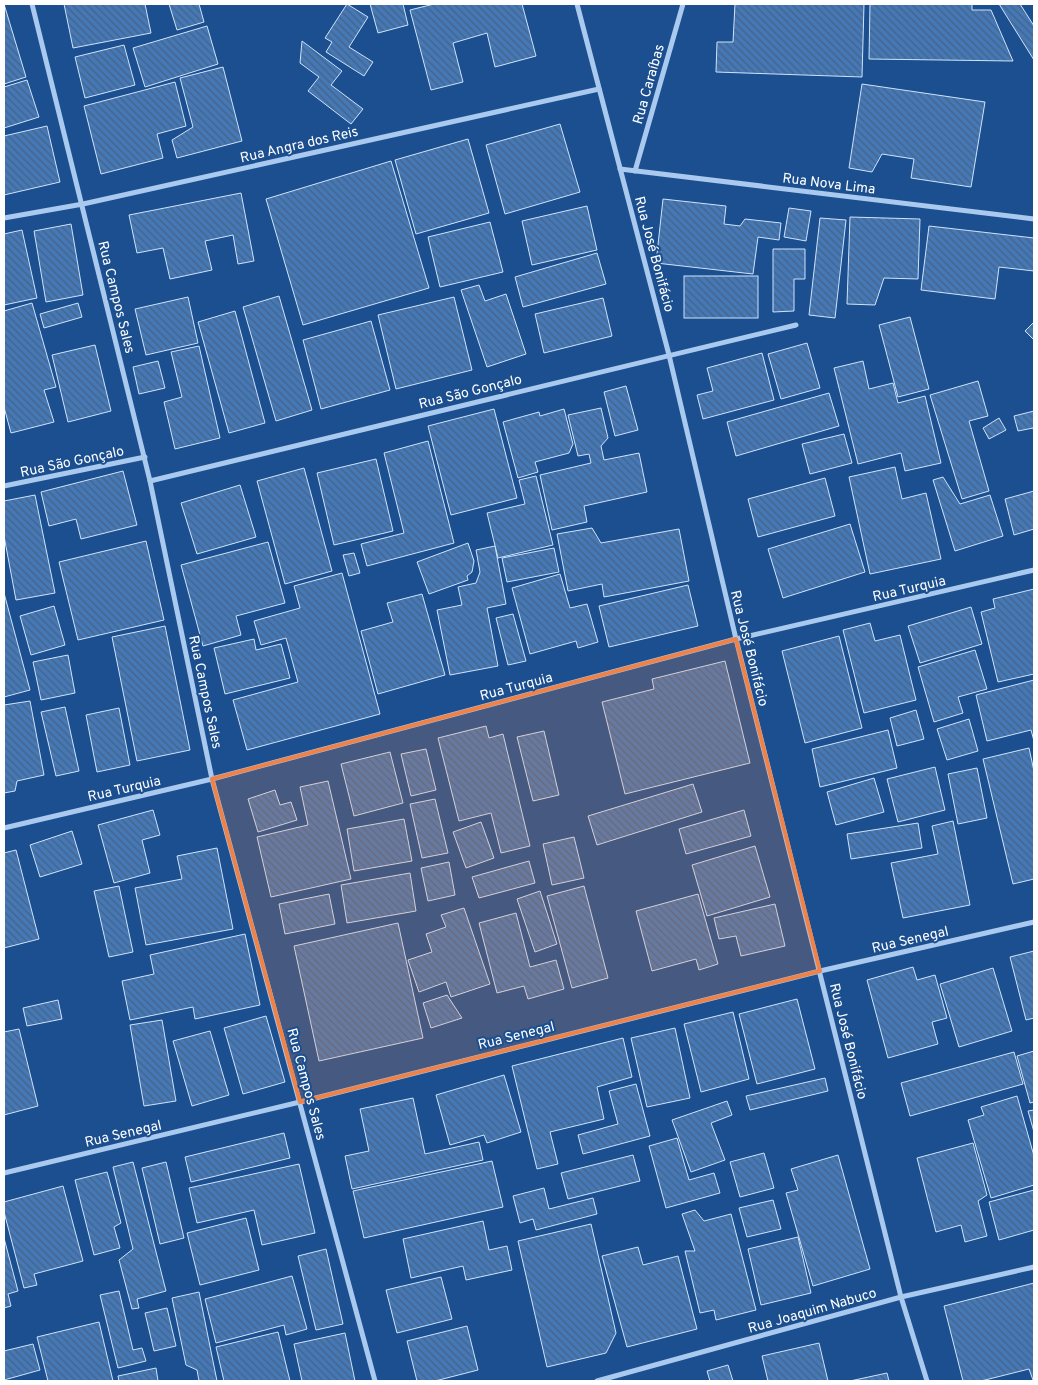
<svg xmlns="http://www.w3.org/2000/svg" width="1038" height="1385" font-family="Overpass,sans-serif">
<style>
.building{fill:url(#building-back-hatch);stroke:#cfe3fa}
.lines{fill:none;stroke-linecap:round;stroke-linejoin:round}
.minor{stroke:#a9c9ee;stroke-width:5}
.marked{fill:#ee8249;fill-opacity:0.2;stroke:#ee8249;stroke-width:4;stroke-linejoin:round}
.labels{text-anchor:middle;stroke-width:4;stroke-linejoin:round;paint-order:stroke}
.street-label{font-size:14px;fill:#fff;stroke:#1b4f8f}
</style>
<defs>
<pattern id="building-back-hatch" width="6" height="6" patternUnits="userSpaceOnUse" patternTransform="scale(1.25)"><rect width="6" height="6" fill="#4478b7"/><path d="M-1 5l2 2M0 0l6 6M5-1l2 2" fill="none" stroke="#486282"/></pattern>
</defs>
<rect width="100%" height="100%" fill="#1b4f8f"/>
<g class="building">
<path d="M4,4L26,77L4,84Z"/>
<path d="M64,4H145L151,33L73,48Z"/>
<path d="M169,4H199L204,22L177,30Z"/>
<path d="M347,4L368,17L349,47L373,62L364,76L326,52L332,42L325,38Z"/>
<path d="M370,4H403L408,25L378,33Z"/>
<path d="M434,4H522L536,56L495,67L487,33L453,43L463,82L431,90L410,10Z"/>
<path d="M735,4H864L862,77L716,72L717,42H733Z"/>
<path d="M870,4H972V10H991L1013,61L869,59Z"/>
<path d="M999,4H1020L1034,26V60Z"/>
<path d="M207,26L218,64L145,87L133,48Z"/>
<path d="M302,41L342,71L331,85L363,109L351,124L308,91L319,77L300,63Z"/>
<path d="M124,45L135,85L85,98L75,57Z"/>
<path d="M223,67L242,141L177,158L172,140L193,127L180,78Z"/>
<path d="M27,80L39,117L4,128V87Z"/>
<path d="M175,82L186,126L157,134L163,158L101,174L84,106Z"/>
<path d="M862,84L985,102L971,187L911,178L914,159L882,154L872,172L849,168Z"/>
<path d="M560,124L580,192L505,214L486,145Z"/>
<path d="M47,126L60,182L4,195V136Z"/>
<path d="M468,139L489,213L416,234L395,160Z"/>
<path d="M391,161L429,288L303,325L266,199Z"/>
<path d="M241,193L254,261L238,264L233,235L205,241L212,270L170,279L163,248L137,253L129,215Z"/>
<path d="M663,199L726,206L724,224L740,226L745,219L781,223L779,240L758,237L753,274L656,263Z"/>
<path d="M587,206L597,250L532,265L522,221Z"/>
<path d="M789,208L811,211L806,241L784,237Z"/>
<path d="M850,217L920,219L918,279L884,278L875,305L847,304Z"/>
<path d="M820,218L846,220L835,318L809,315Z"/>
<path d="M490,222L503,272L440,287L428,237Z"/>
<path d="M71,224L83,295L46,302L34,231Z"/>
<path d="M929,226L1034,238V271L999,267L995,299L921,290Z"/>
<path d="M22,230L37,298L4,305V234Z"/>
<path d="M773,249H805V279H794V311L773,312Z"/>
<path d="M597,253L606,284L523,307L515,277Z"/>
<rect x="684" y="276" width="74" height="42"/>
<path d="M479,285L485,301L506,294L526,354L487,367L461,290Z"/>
<path d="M279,296L312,410L276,421L243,307Z"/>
<path d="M188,297L198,343L146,355L135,309Z"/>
<path d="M454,297L472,370L396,389L378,315Z"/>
<path d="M603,298L612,336L544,353L535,314Z"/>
<path d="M32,303L56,387L44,390L54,422L11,433L4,407V311Z"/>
<path d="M78,303L82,317L44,328L40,314Z"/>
<path d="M235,311L265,423L229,433L198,322Z"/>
<path d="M910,317L929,389L898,397L879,325Z"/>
<path d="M371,321L390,390L321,409L303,340Z"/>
<path d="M1034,322V340L1025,331Z"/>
<path d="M807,343L820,388L781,399L768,354Z"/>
<path d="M95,345L111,411L68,422L52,355Z"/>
<path d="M199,346L220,438L175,449L164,402L182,397L171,352Z"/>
<path d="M762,353L774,400L703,419L697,395L713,391L707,368Z"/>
<path d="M158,361L165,388L139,394L133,367Z"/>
<path d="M863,361L869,389L893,383L898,403L925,396L941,463L905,471L901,453L858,464L834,368Z"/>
<path d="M978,381L988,416L969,421L989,491L962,499L930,395Z"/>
<path d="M626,386L638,430L615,436L604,392Z"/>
<path d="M829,393L839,426L736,456L727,422Z"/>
<path d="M601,408L608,438L601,446L604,460L639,453L647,492L584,506L587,522L552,530L540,475L591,463L589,454L578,456L568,415Z"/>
<path d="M494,409L517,498L451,515L428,426Z"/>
<path d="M564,409L573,444L569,453L535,462L538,472L518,478L503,422L539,412L540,416Z"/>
<path d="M1034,411V432L1033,428L1018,431L1014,416Z"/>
<path d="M999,418L1006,430L989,439L983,428Z"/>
<path d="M844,434L852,463L810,474L802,444Z"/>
<path d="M428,441L454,543L367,566L361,544L404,533L384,453Z"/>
<path d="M376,459L393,531L334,545L317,473Z"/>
<path d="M895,467L902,499L926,493L941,559L870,574L849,477Z"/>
<path d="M304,468L332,571L285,584L257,481Z"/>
<path d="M123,471L137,525L81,539L76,519L49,526L41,492Z"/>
<path d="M536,476L553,545L498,558L487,513L525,504L519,480Z"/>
<path d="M943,477L960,504L990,495L1003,536L955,551L933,480Z"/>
<path d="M825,478L835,516L758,537L748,499Z"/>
<path d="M240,485L256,537L197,554L181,503Z"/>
<path d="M1034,491V529L1014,535L1005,499Z"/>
<path d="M35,495L55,593L16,600L4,536V501Z"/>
<path d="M850,524L865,572L783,598L768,549Z"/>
<path d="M592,528L601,543L679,529L689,581L604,597L602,584L568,591L557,534Z"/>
<path d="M146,541L164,620L78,640L59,562Z"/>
<path d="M268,542L285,603L236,616L241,635L203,646L181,565Z"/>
<path d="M468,543L474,561L472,572L467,576L468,580L429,594L417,562Z"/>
<path d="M495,546L506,604L487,608L498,666L450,675L437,610L462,605L458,587L476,583L480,572L476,550Z"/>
<path d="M554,548L559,572L507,582L502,558Z"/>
<path d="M354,553L360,573L349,576L343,555Z"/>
<path d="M342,573L380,714L247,750L233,700L298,682L286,638L261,645L254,621L300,608L294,586Z"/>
<path d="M560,574L570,608L587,604L598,642L578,648L576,641L530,654L512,588Z"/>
<path d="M688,585L698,626L609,647L599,606Z"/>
<path d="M1034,589V674L998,682L981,612L995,608L993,599Z"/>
<path d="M4,593L30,690L4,697Z"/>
<path d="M422,594L445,675L378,694L361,631L393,622L387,603Z"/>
<path d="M54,606L65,645L31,655L20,616Z"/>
<path d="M971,607L982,644L920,663L908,626Z"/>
<path d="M513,614L526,661L508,665L496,618Z"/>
<path d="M870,623L875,641L900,635L916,700L864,713L843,630Z"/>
<path d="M165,626L190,750L137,761L112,637Z"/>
<path d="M839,636L862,728L805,743L782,651Z"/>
<path d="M254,639L256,650L281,644L290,678L225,694L214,648Z"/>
<path d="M975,650L987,689L958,697L963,713L934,722L918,667Z"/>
<path d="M68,655L75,693L41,700L33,662Z"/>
<path d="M725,661L750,763L625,794L602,702L654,689L652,679Z"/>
<path d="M1034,680V741L1031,730L987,741L976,695Z"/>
<path d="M30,701L44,775L17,781L15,791L4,793V705Z"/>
<path d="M65,707L79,771L56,776L41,712Z"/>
<path d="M119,708L130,765L97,772L86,715Z"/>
<path d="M916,710L924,739L897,746L890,718Z"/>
<path d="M969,719L978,751L947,760L937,729Z"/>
<path d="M486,726L489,738L503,734L530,846L501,853L491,813L459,821L438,738Z"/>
<path d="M888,730L897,768L820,787L812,749Z"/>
<path d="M544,731L559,795L533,801L517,737Z"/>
<path d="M1029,748L1034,771V879L1013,884L983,759Z"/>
<path d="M426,749L436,790L411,796L401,754Z"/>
<path d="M390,752L403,803L354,816L341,764Z"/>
<path d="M935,767L945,810L898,822L887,779Z"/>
<path d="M977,768L987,818L958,824L948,774Z"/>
<path d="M874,778L884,812L836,825L827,792Z"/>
<path d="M328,781L351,879L271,897L257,837L308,825L300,787Z"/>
<path d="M693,784L702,812L597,845L588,816Z"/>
<path d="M275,790L280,805L291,802L297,820L258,832L248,799Z"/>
<path d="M435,799L448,853L422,858L410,804Z"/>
<path d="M153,810L160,835L142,840L150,873L114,883L98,825Z"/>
<path d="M744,810L751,836L686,854L679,829Z"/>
<path d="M404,819L412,861L354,871L347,829Z"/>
<path d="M953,821L970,905L903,918L891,863L938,854L932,826Z"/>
<path d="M481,822L494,858L466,868L453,832Z"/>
<path d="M918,823L922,848L851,859L847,834Z"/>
<path d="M72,831L82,864L40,877L30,845Z"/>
<path d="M574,837L584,878L552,885L543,844Z"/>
<path d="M755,846L770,897L707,916L692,865Z"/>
<path d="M217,848L233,929L146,945L135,888L182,879L177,856Z"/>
<path d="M16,850L39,939L4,948V853Z"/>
<path d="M529,861L535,883L479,898L472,877Z"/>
<path d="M449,862L455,895L428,901L421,868Z"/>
<path d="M410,873L416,911L347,923L341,885Z"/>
<path d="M119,886L133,952L109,957L94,891Z"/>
<path d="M584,886L608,978L572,988L547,896Z"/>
<path d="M540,891L557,944L535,952L517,899Z"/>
<path d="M329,894L335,924L285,934L279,904Z"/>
<path d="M698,894L718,964L699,970L696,959L652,971L636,911Z"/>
<path d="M775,904L785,946L741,956L736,936L719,939L714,918Z"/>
<path d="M464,908L490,984L451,997L446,982L419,992L408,960L432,952L426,934L446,927L441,915Z"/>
<path d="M516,913L530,967L556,960L564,989L528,999L524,986L497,993L479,923Z"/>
<path d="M398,923L423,1038L319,1061L294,946Z"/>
<path d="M245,934L260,1005L195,1019L193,1007L130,1020L122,981L154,974L150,955Z"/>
<path d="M1034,951V1018L1026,1020L1010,957Z"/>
<path d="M913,967L917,980L935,975L947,1018L932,1022L938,1044L888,1058L867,980Z"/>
<path d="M993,968L1012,1031L959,1047L940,984Z"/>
<path d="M447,995L462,1018L431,1028L423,1003Z"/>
<path d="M797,999L815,1069L757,1084L739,1014Z"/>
<path d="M58,1000L62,1019L27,1026L23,1008Z"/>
<path d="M733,1012L749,1079L701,1092L684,1024Z"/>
<path d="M266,1016L285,1082L243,1094L224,1028Z"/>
<path d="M162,1020L176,1101L144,1106L130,1025Z"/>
<path d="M675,1028L690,1098L647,1107L631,1038Z"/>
<path d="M19,1029L38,1106L4,1115V1032Z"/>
<path d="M210,1031L229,1095L192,1106L173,1041Z"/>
<path d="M623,1038L632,1077L597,1087L604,1119L550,1132L558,1164L537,1169L512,1066Z"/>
<path d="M1034,1051V1102L1030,1103L1017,1056Z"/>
<path d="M1014,1052L1023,1084L910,1116L901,1083Z"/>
<path d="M504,1075L521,1132L487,1143L484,1135L450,1145L436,1095Z"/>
<path d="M825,1078L828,1091L750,1110L746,1096Z"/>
<path d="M636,1084L650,1136L583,1154L578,1135L618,1124L609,1091Z"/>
<path d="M1017,1096L1034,1156V1185L991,1198L968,1120L984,1115L981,1107Z"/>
<path d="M413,1098L425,1154L479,1142L483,1160L352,1189L345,1156L369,1151L360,1109Z"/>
<path d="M727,1101L732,1115L711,1123L725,1160L691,1172L672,1120Z"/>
<path d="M1034,1110V1132L1028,1111Z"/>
<path d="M284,1133L290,1158L191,1182L185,1157Z"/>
<path d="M677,1138L689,1180L714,1173L720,1193L666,1208L649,1146Z"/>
<path d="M973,1143L987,1195L978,1201L987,1236L965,1242L961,1225L936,1232L917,1158Z"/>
<path d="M764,1153L774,1188L740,1197L730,1162Z"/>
<path d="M633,1155L640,1181L568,1199L561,1173Z"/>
<path d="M838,1155L870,1269L813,1286L786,1193L798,1190L791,1169Z"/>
<path d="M492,1161L503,1207L364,1238L353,1191Z"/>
<path d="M133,1162L166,1291L137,1299L139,1308L132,1309L119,1260L133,1249L113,1167Z"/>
<path d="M166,1162L184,1238L160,1244L142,1168Z"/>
<path d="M299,1164L315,1233L262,1245L254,1210L197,1223L189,1188Z"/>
<path d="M107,1172L121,1223L114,1227L120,1248L94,1255L75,1180Z"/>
<path d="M63,1186L83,1261L34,1274L37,1285L24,1288L4,1212V1202Z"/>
<path d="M544,1188L549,1209L593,1198L597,1214L536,1230L533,1219L520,1223L513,1196Z"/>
<path d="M1034,1190V1230L999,1240L989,1202Z"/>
<path d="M773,1200L781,1229L747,1237L739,1208Z"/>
<path d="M695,1210L704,1221L731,1214L756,1310L716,1320L714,1310L700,1313L685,1251H695L682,1214Z"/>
<path d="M246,1218L259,1270L200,1285L187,1233Z"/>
<path d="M483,1221L489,1250L507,1246L512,1270L466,1280L463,1266L411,1278L403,1239Z"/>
<path d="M591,1224L616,1333L606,1353L547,1367L518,1241Z"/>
<path d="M798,1237L811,1293L761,1305L748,1249Z"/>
<path d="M4,1238L18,1291L8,1294L11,1306L4,1308Z"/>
<path d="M638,1247L643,1265L678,1256L697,1329L627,1347L602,1256Z"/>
<path d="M326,1249L343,1324L316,1330L298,1256Z"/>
<path d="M292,1276L307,1329L286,1335L284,1325L216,1343L205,1299Z"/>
<path d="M441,1277L452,1319L397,1333L386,1290Z"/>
<path d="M1034,1283V1380H1033L1029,1369L981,1381H963L944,1306Z"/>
<path d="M119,1291L133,1350L142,1348L146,1361L118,1368L100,1295Z"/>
<path d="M199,1292L217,1381H199L197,1370L186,1365L172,1298Z"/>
<path d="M167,1308L176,1346L154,1351L145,1313Z"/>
<path d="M99,1322L113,1381H48L37,1337Z"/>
<path d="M467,1326L478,1370L435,1381H417L407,1341Z"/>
<path d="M278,1332L290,1381H224L216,1347Z"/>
<path d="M345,1333L355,1381H302L294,1344Z"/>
<path d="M819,1343L828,1381H768L762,1356Z"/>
<path d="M33,1344L40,1370L4,1380V1351Z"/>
<path d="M728,1365L733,1381H710L707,1371Z"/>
<path d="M156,1368L158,1381H119L118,1376Z"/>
<path d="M887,1373L889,1381H850Z"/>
</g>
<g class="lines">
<g class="minor">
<path d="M32,4L150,481L212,779L375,1381"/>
<path d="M577,4L669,355L736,639L901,1297L927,1381"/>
<path d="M620,169L1034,219"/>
<path d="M635,171L683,4"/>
<path d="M4,218L83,204L599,89"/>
<path d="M150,481L796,325"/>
<path d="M4,486L145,457"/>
<path d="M4,828L212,779L736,639L1034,570"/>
<path d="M4,1173L300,1102L820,971L1034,922"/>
<path d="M597,1381L901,1297L1034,1267"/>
</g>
</g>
<path class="marked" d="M736,639L820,971L300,1102L212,779Z"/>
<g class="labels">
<g class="street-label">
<text transform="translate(648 84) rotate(-74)" y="5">Rua Caraíbas</text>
<text transform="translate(299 144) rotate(-13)" y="5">Rua Angra dos Reis</text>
<text transform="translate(829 183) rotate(7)" y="5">Rua Nova Lima</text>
<text transform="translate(655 254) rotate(75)" y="5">Rua José Bonifácio</text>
<text transform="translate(117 297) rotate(76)" y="5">Rua Campos Sales</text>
<text transform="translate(470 391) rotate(-14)" y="5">Rua São Gonçalo</text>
<text transform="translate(72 461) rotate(-12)" y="5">Rua São Gonçalo</text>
<text transform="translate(909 588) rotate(-13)" y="5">Rua Turquia</text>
<text transform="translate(750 648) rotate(76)" y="5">Rua José Bonifácio</text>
<text transform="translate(516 686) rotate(-15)" y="5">Rua Turquia</text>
<text transform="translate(206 692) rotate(78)" y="5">Rua Campos Sales</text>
<text transform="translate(124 788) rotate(-13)" y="5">Rua Turquia</text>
<text transform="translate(910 939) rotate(-13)" y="5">Rua Senegal</text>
<text transform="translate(516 1035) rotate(-14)" y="5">Rua Senegal</text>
<text transform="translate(849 1041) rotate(76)" y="5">Rua José Bonifácio</text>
<text transform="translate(307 1084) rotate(75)" y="5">Rua Campos Sales</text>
<text transform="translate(123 1133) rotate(-13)" y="5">Rua Senegal</text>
<text transform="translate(812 1310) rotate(-16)" y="5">Rua Joaquim Nabuco</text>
</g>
</g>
<rect width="1038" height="1385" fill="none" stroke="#ffffff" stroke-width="10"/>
</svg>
